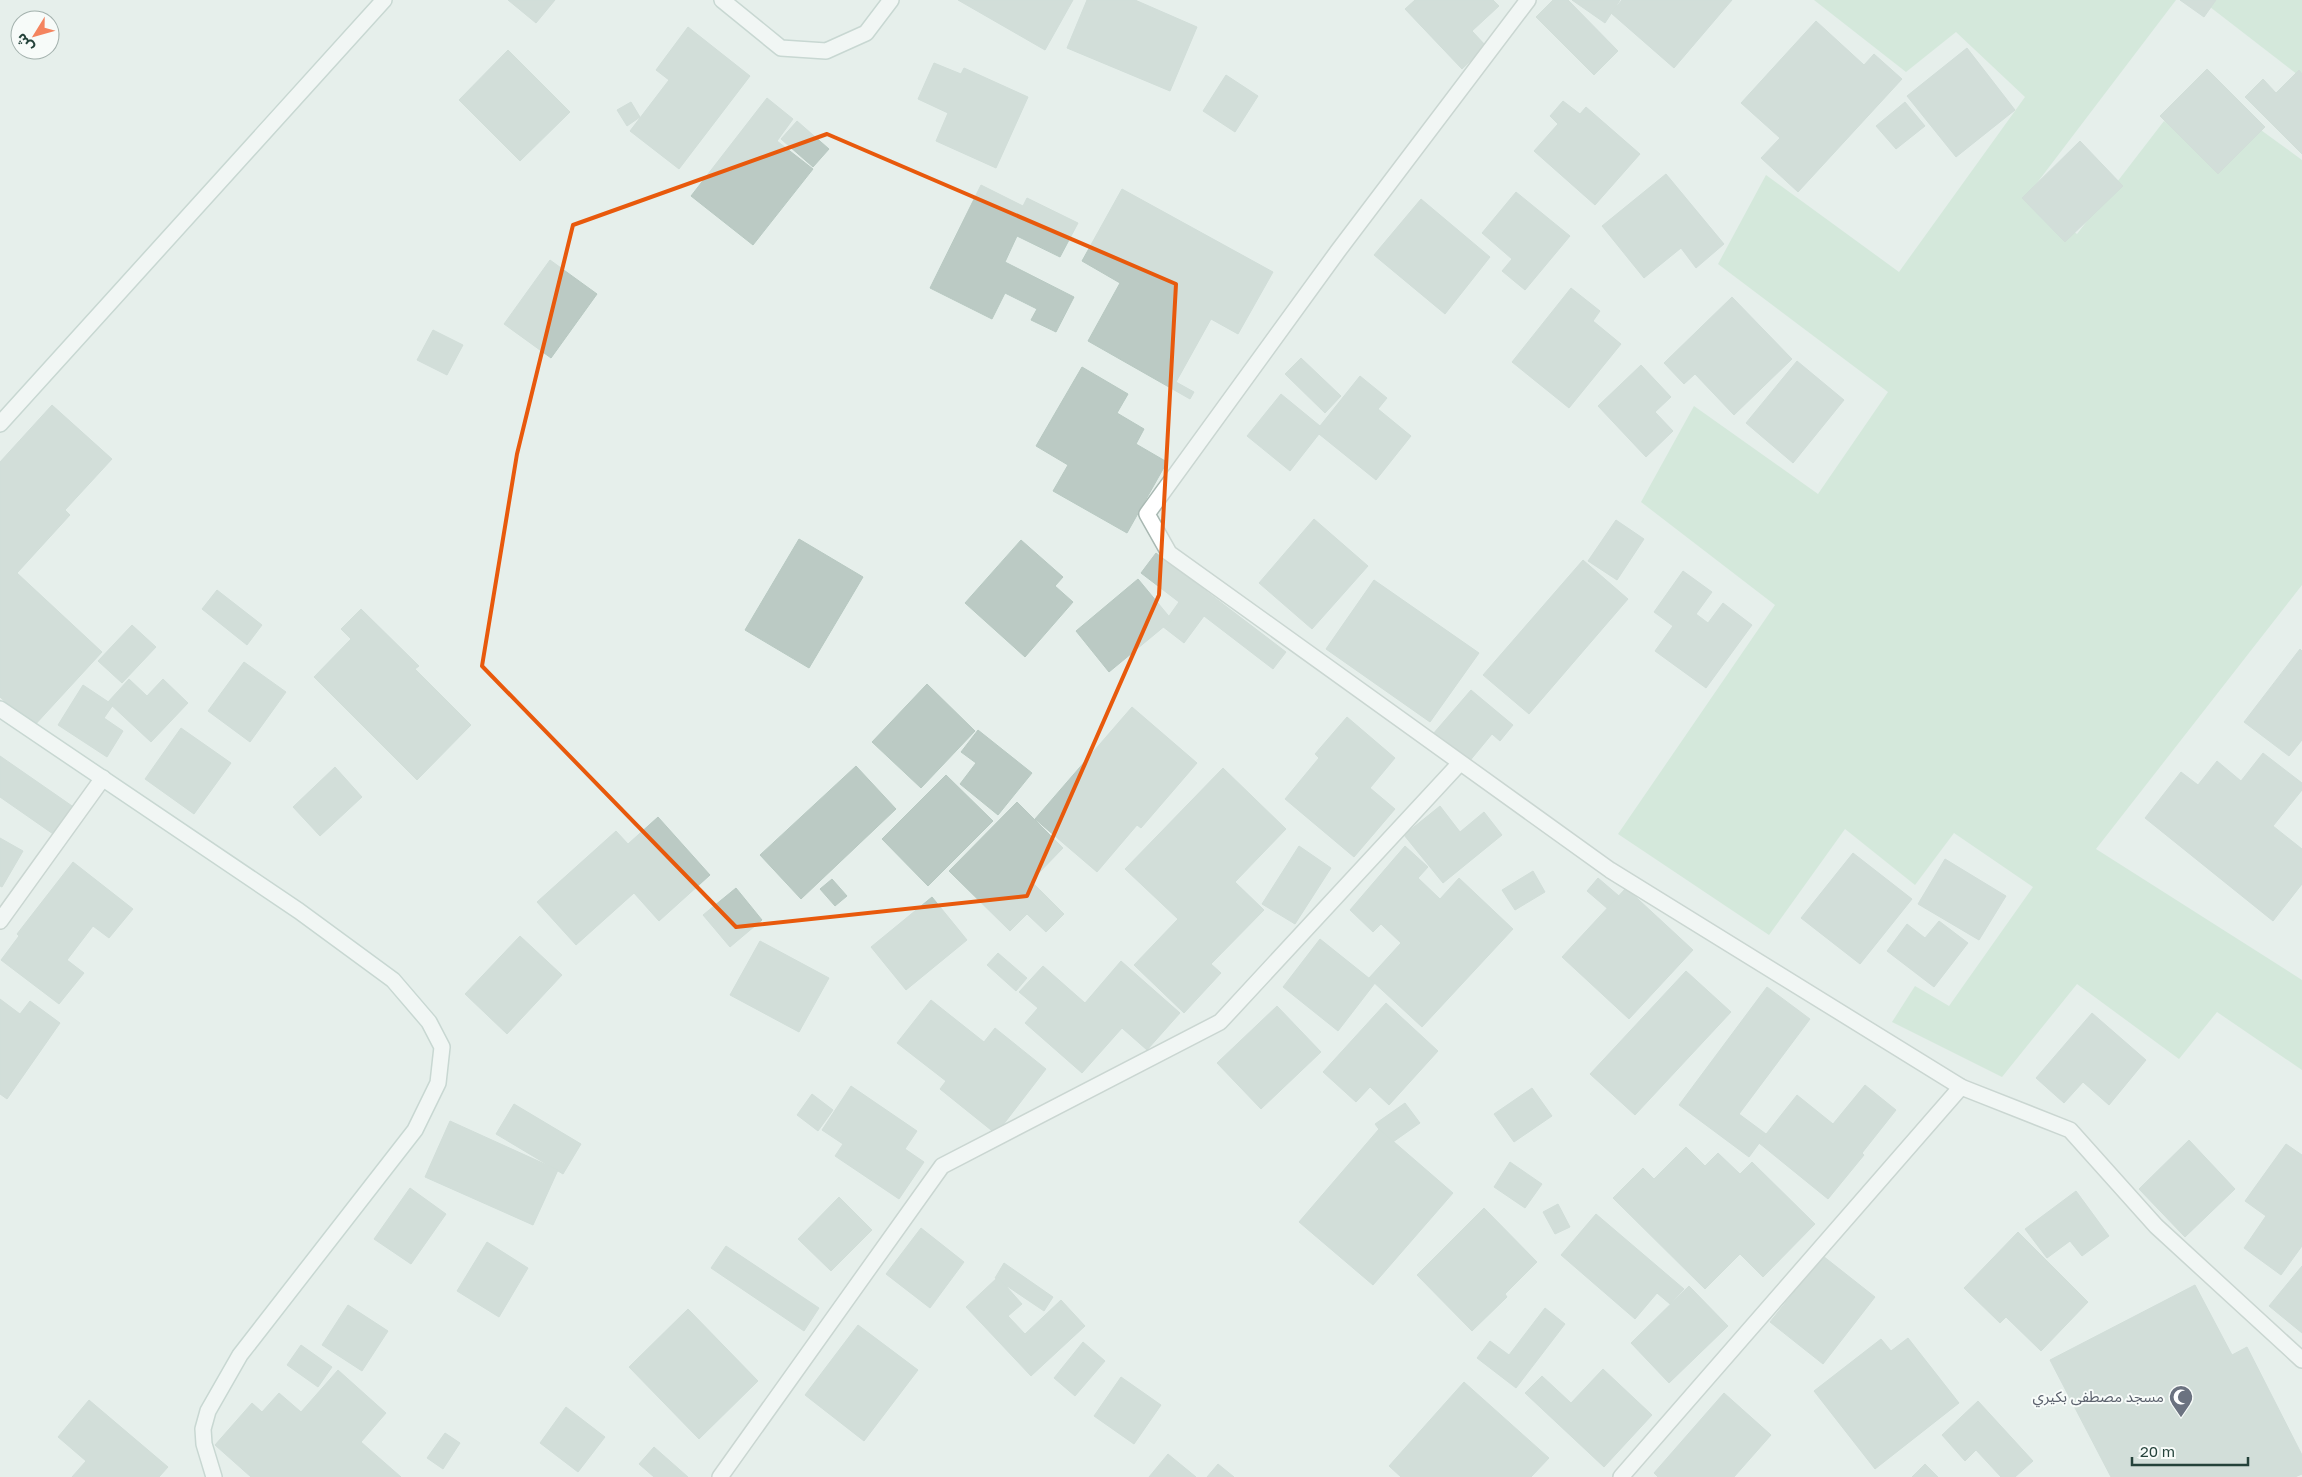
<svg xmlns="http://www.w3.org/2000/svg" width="2302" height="1477" font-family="'Golos Text','Noto Sans Arabic',sans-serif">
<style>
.green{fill:#bfe0c8}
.building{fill:#bbcac4;stroke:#b8c9c2}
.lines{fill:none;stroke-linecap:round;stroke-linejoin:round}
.street-casing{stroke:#a8b8b2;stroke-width:18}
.secondary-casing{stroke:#a4bbb3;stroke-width:18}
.street{stroke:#fff;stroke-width:15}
.secondary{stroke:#fff;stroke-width:15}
.marked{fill:none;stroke:#e8590c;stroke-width:4;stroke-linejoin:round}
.labels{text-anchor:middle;stroke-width:4;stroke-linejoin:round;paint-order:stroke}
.worship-label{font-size:15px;fill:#5b616d;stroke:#f7fbf9;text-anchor:end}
</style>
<rect width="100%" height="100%" fill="#e6efeb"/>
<g class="green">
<path d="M1814,0H2176L2027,196L2077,234L2164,121L2222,166L2254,125L2302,160V585L2096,849L2302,980V1070L2217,1012L2179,1059L2077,984L2002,1077L1892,1022L1915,986L1949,1006L2033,887L1954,833L1915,885L1845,829L1769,935L1618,834L1775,605L1641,502L1694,406L1818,494L1888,392L1718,264L1766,175L1899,272L2025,97L1956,32L1906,72Z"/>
<path d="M2201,0H2302V78Z"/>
</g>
<g class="building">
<path d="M508,0H555L536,23Z"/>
<path d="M958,0H1073L1045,50Z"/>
<path d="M1087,0H1135L1197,27L1170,91L1067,48Z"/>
<path d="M1415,0H1493L1499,6L1472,31L1486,46L1462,69L1405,9Z"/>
<path d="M1553,0H1568L1618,51L1594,75L1536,17Z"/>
<path d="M1572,0H1620L1605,23Z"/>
<path d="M1622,0H1732L1674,68L1611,13Z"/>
<path d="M2180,0H2216L2204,17Z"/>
<path d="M1816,21L1864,65L1874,54L1902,79L1798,192L1761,158L1780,138L1741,103Z"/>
<path d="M688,27L750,76L679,169L630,131L669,80L656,70Z"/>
<path d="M1967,48L2015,110L1956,157L1907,96Z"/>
<path d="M508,50L570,112L520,161L459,100Z"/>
<path d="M934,63L961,74L964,68L1028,97L996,168L936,141L948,113L918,99Z"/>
<path d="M2207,69L2265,127L2218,174L2160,116Z"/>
<path d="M2299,70L2302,74V154L2245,97L2263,79L2276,93Z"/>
<path d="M1226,75L1258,96L1235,132L1203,111Z"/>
<path d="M767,98L793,119L777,141L813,169L753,245L691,196Z"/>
<path d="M1563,101L1580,114L1586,107L1640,154L1595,205L1534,151L1558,124L1550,116Z"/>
<path d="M631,102L640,117L627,126L617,110Z"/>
<path d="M1905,102L1925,126L1896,149L1876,126Z"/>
<path d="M797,121L829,149L813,167L781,139Z"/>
<path d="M2080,141L2123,186L2065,242L2022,198Z"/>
<path d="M1666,174L1724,244L1696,268L1681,248L1644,278L1602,226Z"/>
<path d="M981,185L1023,206L1027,198L1078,223L1060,257L1017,236L1005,262L1074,297L1056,332L1031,320L1037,309L1005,293L992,319L930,288Z"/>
<path d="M1122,189L1273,272L1238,334L1211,319L1176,382L1194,392L1190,399L1088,341L1120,283L1082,261Z"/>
<path d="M1516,192L1570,236L1525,290L1502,271L1512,259L1482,233Z"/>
<path d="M1421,199L1490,257L1445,314L1374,255Z"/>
<path d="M550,260L597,294L551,358L504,324Z"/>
<path d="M1571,288L1600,311L1593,321L1621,344L1569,408L1512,362Z"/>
<path d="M1732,297L1792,359L1734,415L1695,374L1684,384L1664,363Z"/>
<path d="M433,330L463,345L447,375L417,360Z"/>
<path d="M1301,358L1341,396L1325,413L1285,374Z"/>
<path d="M1797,361L1844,400L1793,463L1746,423Z"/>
<path d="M1641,365L1671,397L1655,412L1673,431L1646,457L1598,406Z"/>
<path d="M1082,367L1128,394L1117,413L1144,429L1136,444L1167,462L1127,533L1053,491L1068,465L1036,446Z"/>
<path d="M1360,376L1387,398L1378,409L1411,436L1376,480L1319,434L1290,471L1247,436L1281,394L1320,426Z"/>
<path d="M52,405L112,459L65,510L70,515L17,573L102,652L33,727L0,697V462Z"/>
<path d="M1314,519L1368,566L1312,629L1259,583Z"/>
<path d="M1616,520L1644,539L1617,580L1588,561Z"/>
<path d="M799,539L863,577L809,668L745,630Z"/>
<path d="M1021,540L1063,577L1055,586L1073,602L1025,657L965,603Z"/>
<path d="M1156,553L1286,652L1273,669L1204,616L1184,643L1162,626L1179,602L1141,573Z"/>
<path d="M1583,560L1628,599L1529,714L1483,675Z"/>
<path d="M1683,571L1712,592L1696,614L1708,623L1723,603L1752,625L1706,688L1655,651L1673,626L1654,612Z"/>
<path d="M1138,579L1172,620L1109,672L1076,631Z"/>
<path d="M1374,580L1479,653L1430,722L1326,649Z"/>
<path d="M217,590L262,625L247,645L202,609Z"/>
<path d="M361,609L419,666L415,669L471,725L417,780L314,677L351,639L341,629Z"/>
<path d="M132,625L156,647L122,683L98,661Z"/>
<path d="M2300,649L2302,651V740L2289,756L2244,722Z"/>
<path d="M244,662L286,692L250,742L208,711Z"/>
<path d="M129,679L147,696L163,679L188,703L151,742L108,702Z"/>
<path d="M927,684L975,731L921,788L872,742Z"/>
<path d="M83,685L113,705L104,718L123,731L107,757L58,725Z"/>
<path d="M1471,690L1513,725L1500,741L1492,734L1468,763L1433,734Z"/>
<path d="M1132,707L1197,763L1141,828L1137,825L1097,872L1035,819Z"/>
<path d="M1347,717L1395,758L1370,788L1395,809L1354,857L1285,799L1319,758L1315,754Z"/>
<path d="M181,728L231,763L194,814L145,779Z"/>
<path d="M978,730L1032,773L998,815L960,784L976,763L961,752Z"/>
<path d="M2263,753L2302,783V790L2273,826L2302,849V884L2273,921L2145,818L2181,772L2198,785L2217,761L2241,781Z"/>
<path d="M0,756L75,808L56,836L0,797Z"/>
<path d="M856,766L896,809L801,899L760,855Z"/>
<path d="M335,767L362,797L320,836L293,807Z"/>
<path d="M1223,768L1286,829L1235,882L1264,910L1211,964L1221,973L1184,1013L1134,965L1178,919L1125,869Z"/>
<path d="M946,775L993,821L928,886L882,839Z"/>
<path d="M1017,802L1063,848L1031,881L1064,914L1046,932L1027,914L1010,931L949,871Z"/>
<path d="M1440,806L1460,832L1484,812L1502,835L1443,883L1404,835Z"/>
<path d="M658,817L710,875L659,921L634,893L576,945L537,902L616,831L628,844Z"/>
<path d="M0,838L23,851L2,887L0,886Z"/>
<path d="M1299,846L1331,868L1295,924L1262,904Z"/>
<path d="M1405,846L1428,867L1418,878L1440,899L1459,878L1513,929L1422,1027L1369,978L1401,943L1381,924L1373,932L1350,910Z"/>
<path d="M1853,853L1912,899L1860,964L1801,918Z"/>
<path d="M1945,859L2006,896L1979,940L1918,904Z"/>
<path d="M73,862L133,909L109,938L93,926L67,960L84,973L59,1004L1,960L19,936L17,934Z"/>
<path d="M1533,871L1545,892L1515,910L1502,890Z"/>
<path d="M1598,878L1619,896L1608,909L1587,891Z"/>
<path d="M832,879L847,896L835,906L820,889Z"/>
<path d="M736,888L762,920L730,947L703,915Z"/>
<path d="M1626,888L1693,950L1629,1019L1562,957Z"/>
<path d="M932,897L967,940L906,990L871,947Z"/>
<path d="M1939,921L1968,943L1934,987L1887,951L1907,924L1925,938Z"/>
<path d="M520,936L562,975L507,1034L465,994Z"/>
<path d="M1320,939L1375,983L1338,1031L1283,987Z"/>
<path d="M760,941L829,978L799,1032L730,995Z"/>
<path d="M998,953L1027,978L1016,991L987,965Z"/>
<path d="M1121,961L1180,1013L1147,1050L1122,1028L1082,1073L1025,1023L1038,1008L1019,992L1043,966L1085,1003Z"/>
<path d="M1686,971L1731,1012L1635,1115L1590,1074Z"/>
<path d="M1767,987L1810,1019L1739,1114L1766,1134L1749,1157L1679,1105Z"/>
<path d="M0,999L20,1014L30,1001L60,1023L7,1099L0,1094Z"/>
<path d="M931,1000L984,1042L995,1028L1046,1069L996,1134L940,1089L946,1081L897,1043Z"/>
<path d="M1386,1003L1438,1051L1389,1105L1370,1087L1356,1102L1323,1072Z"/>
<path d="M1277,1006L1321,1052L1261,1109L1217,1063Z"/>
<path d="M2092,1013L2146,1060L2109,1105L2083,1082L2064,1103L2036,1078Z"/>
<path d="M1865,1085L1896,1110L1862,1153L1864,1155L1828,1199L1759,1143L1797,1095L1833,1124Z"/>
<path d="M851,1086L917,1131L905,1149L924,1162L899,1199L835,1156L843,1144L822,1130Z"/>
<path d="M1532,1088L1552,1116L1514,1142L1494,1114Z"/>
<path d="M812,1094L833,1110L818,1131L797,1115Z"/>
<path d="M1405,1103L1420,1123L1390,1144L1375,1124Z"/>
<path d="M514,1104L581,1144L563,1174L496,1134Z"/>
<path d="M450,1121L558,1170L533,1225L425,1177Z"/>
<path d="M1379,1129L1453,1193L1373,1285L1299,1222Z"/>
<path d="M2189,1140L2235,1189L2185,1237L2139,1189Z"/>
<path d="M2286,1144L2302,1155V1246L2281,1275L2244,1248L2266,1216L2245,1201Z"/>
<path d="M1686,1147L1705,1166L1718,1153L1740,1174L1752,1162L1815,1224L1763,1277L1740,1254L1705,1289L1613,1198L1643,1168L1654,1179Z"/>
<path d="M1510,1162L1542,1184L1525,1208L1494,1187Z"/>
<path d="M410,1188L446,1214L411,1264L374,1239Z"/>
<path d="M2076,1191L2109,1236L2082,1256L2070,1241L2047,1258L2025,1229Z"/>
<path d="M839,1197L872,1230L831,1271L798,1239Z"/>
<path d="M1558,1204L1570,1227L1555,1234L1543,1212Z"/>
<path d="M1484,1208L1537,1262L1505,1294L1507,1297L1472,1331L1417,1275Z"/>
<path d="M1596,1214L1684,1289L1670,1304L1657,1293L1635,1319L1561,1255Z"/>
<path d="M921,1228L964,1262L930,1308L886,1274Z"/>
<path d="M2018,1232L2088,1302L2041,1351L2006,1317L2000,1323L1964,1288Z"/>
<path d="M487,1242L528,1268L499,1317L457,1291Z"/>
<path d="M726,1246L819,1308L804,1331L711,1268Z"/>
<path d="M1823,1256L1875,1297L1823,1364L1770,1322Z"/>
<path d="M1004,1263L1053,1297L1044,1311L995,1278Z"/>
<path d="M2302,1266V1333L2269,1306Z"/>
<path d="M998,1277L1022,1304L1008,1316L1025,1334L1061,1300L1085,1326L1031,1376L966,1307Z"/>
<path d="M2195,1285L2232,1355L2247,1347L2302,1455V1474L2295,1477H2111L2050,1360Z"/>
<path d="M1689,1286L1728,1326L1669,1383L1631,1343Z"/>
<path d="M348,1305L388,1331L362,1371L322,1345Z"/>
<path d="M1545,1308L1565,1324L1516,1388L1477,1358L1490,1341L1509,1355Z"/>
<path d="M688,1309L758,1381L699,1439L629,1367Z"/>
<path d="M858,1325L918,1370L864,1441L805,1395Z"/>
<path d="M1908,1338L1959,1403L1875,1469L1814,1391L1881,1339L1891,1351Z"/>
<path d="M1083,1342L1105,1361L1075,1396L1054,1378Z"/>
<path d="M301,1345L332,1367L318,1387L287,1365Z"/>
<path d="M1603,1369L1652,1415L1604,1467L1525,1393L1542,1376L1571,1403Z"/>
<path d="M338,1370L386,1413L361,1442L401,1477H251L215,1445L252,1403L262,1412L279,1393L301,1412Z"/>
<path d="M1121,1377L1161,1405L1134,1444L1094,1416Z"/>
<path d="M1464,1382L1549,1458L1531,1477H1401L1389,1466Z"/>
<path d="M1724,1393L1771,1435L1734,1477H1658L1654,1473Z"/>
<path d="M89,1400L168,1467L159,1477H72L86,1461L58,1437Z"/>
<path d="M1978,1401L2033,1461L2015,1477H2001L1976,1450L1965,1461L1942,1435Z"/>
<path d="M566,1407L605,1437L578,1472L540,1443Z"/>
<path d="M445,1433L460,1443L443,1469L427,1458Z"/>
<path d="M654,1447L688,1477H654L639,1464Z"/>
<path d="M1168,1454L1196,1477H1149Z"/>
<path d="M1218,1464L1234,1477H1207Z"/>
<path d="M1925,1464L1938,1477H1912Z"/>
</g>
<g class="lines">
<g class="street-casing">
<g id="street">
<path d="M1528,0L1338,251L1147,514L1169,553L1610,870L1961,1087L2070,1130L2156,1226L2302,1360"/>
<path d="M0,921L103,778"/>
<path d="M720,1477L942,1166L1220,1022L1460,763"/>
<path d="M1621,1477L1961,1087"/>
</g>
</g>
<g class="secondary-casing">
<g id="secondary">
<path d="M722,0L781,48L826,51L866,33L891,0"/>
<path d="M0,424L384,0"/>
<path d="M0,709L299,911L393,980L429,1022L442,1047L438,1083L415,1130L240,1355L208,1411L203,1429L204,1444L214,1477"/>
</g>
</g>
<use href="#street" class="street"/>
<use href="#secondary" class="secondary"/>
</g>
<path d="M0 0H2302V1477H0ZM827,134L1176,284L1159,595L1027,896L736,927L482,666L517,454L573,225Z" fill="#e6efeb" fill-opacity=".55" fill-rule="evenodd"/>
<path class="marked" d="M827,134L1176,284L1159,595L1027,896L736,927L482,666L517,454L573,225Z"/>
<defs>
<g id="mosque-pin" transform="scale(1.25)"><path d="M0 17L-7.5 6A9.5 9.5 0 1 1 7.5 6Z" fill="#6b7280" stroke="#f7fbf9"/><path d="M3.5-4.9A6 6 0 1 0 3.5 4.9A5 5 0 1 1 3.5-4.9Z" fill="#fff"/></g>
</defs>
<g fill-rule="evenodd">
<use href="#mosque-pin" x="2181" y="1397"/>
</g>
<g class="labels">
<g class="worship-label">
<text x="2164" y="1402">مسجد مصطفى بكيري</text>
</g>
</g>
<g transform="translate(35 35) rotate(233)"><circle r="24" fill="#f7fbf9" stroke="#a3b1ad"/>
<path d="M0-4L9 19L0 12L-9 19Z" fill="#f4845f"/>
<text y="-8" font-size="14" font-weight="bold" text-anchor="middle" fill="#24423a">ش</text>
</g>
<path d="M2132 1457v8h116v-8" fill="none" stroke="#24423a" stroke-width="2.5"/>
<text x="2140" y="1457" font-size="15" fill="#24423a" stroke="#f7fbf9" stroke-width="4" paint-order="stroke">20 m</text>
</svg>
